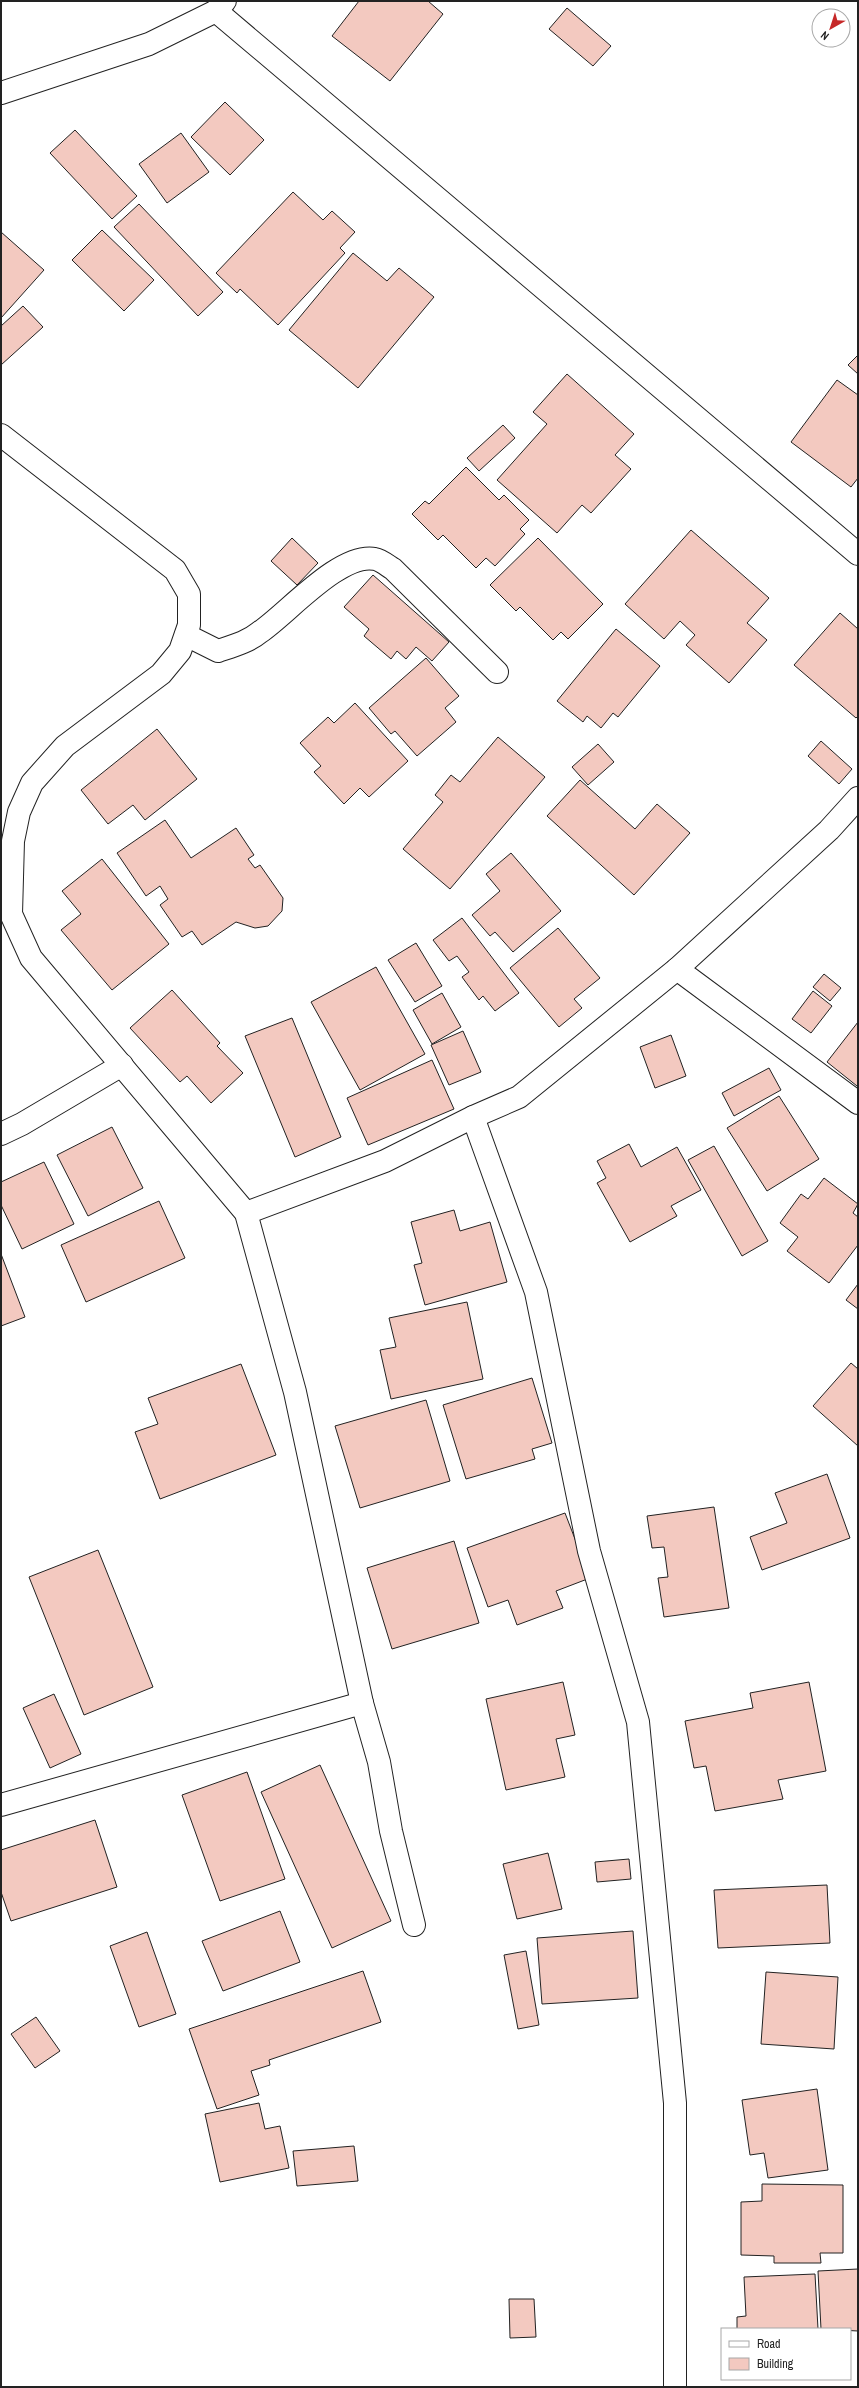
<svg xmlns="http://www.w3.org/2000/svg" width="859" height="2388" font-family="'Archivo Narrow',sans-serif">
<style>
.building{fill:#f3c9c0;stroke:#222}
.lines{fill:none;stroke-linecap:round;stroke-linejoin:round}
.street-casing{stroke:#222;stroke-width:24}
.street{stroke:#fff;stroke-width:22}
</style>
<rect width="100%" height="100%" fill="#fff"/>
<g class="building">
<path d="M359,1H428L443,14L390,81L332,36Z"/>
<path d="M567,8L611,46L593,66L549,29Z"/>
<path d="M225,102L264,140L230,175L191,137Z"/>
<path d="M75,130L137,196L112,219L50,153Z"/>
<path d="M181,133L209,172L167,203L139,164Z"/>
<path d="M293,192L323,220L332,211L355,232L340,248L345,253L278,325L240,289L237,293L216,273Z"/>
<path d="M139,204L223,292L198,316L114,227Z"/>
<path d="M102,230L154,280L124,311L72,260Z"/>
<path d="M1,232L44,270L1,318Z"/>
<path d="M353,253L387,281L399,268L434,297L358,388L289,330Z"/>
<path d="M23,306L43,327L1,365V326Z"/>
<path d="M858,355V374L848,365Z"/>
<path d="M567,374L634,434L615,455L631,469L591,513L582,505L557,533L497,480L547,424L533,412Z"/>
<path d="M837,380L858,395V478L851,487L791,442Z"/>
<path d="M503,425L515,438L479,471L467,458Z"/>
<path d="M466,467L499,500L504,495L529,520L520,529L525,534L495,566L486,558L476,568L443,535L438,540L412,514L425,501L429,504Z"/>
<path d="M691,530L769,598L747,623L767,640L729,683L686,645L695,635L680,621L664,639L625,604Z"/>
<path d="M292,538L318,563L297,585L271,561Z"/>
<path d="M538,538L603,604L568,639L561,632L553,640L520,607L516,611L490,585Z"/>
<path d="M373,575L449,642L432,661L416,647L406,659L397,651L391,659L364,636L369,629L344,607Z"/>
<path d="M840,613L858,629V716L856,718L794,665Z"/>
<path d="M616,629L660,666L618,717L613,713L601,728L587,716L583,722L557,701Z"/>
<path d="M426,658L459,696L445,708L456,722L417,756L395,731L391,734L369,708Z"/>
<path d="M355,703L408,761L369,797L360,788L344,804L314,772L321,766L300,743L328,717L334,723Z"/>
<path d="M157,729L197,779L145,820L133,805L108,824L81,790Z"/>
<path d="M498,737L545,777L450,889L403,849L443,802L435,795L451,775L460,782Z"/>
<path d="M821,741L852,769L839,784L808,756Z"/>
<path d="M598,744L614,762L588,785L572,767Z"/>
<path d="M580,780L635,829L657,804L690,833L634,895L547,816Z"/>
<path d="M165,820L191,858L236,828L254,855L248,859L255,868L260,865L283,898L282,911L268,926L255,928L236,922L202,945L192,931L182,937L160,905L168,899L160,886L146,896L117,853Z"/>
<path d="M511,853L561,911L513,952L495,932L490,936L472,915L500,891L486,874Z"/>
<path d="M102,859L169,944L112,990L61,930L81,914L62,891Z"/>
<path d="M462,918L519,993L495,1011L483,996L479,1000L462,977L469,972L457,956L449,961L433,940Z"/>
<path d="M558,928L600,978L574,999L582,1008L559,1027L510,968Z"/>
<path d="M416,943L442,986L415,1002L388,960Z"/>
<path d="M376,967L425,1054L360,1090L311,1002Z"/>
<path d="M824,974L841,988L830,1001L813,987Z"/>
<path d="M172,990L220,1043L217,1046L243,1073L211,1103L187,1076L180,1082L130,1028Z"/>
<path d="M813,991L832,1006L811,1033L792,1019Z"/>
<path d="M442,993L461,1027L432,1044L413,1010Z"/>
<path d="M292,1018L341,1137L295,1157L245,1036Z"/>
<path d="M858,1022V1085L857,1086L827,1062Z"/>
<path d="M463,1031L481,1072L449,1085L431,1045Z"/>
<path d="M671,1035L686,1076L655,1088L640,1047Z"/>
<path d="M432,1060L454,1109L368,1145L347,1098Z"/>
<path d="M769,1068L781,1090L734,1116L722,1093Z"/>
<path d="M779,1096L819,1159L767,1191L727,1128Z"/>
<path d="M112,1127L143,1188L88,1216L57,1155Z"/>
<path d="M629,1144L641,1167L677,1147L701,1190L671,1206L677,1216L630,1242L597,1183L606,1178L597,1161Z"/>
<path d="M714,1146L768,1241L742,1256L688,1160Z"/>
<path d="M44,1162L74,1224L22,1249L1,1205V1182Z"/>
<path d="M824,1178L858,1204L853,1213L858,1217V1245L829,1283L787,1251L798,1237L780,1223L801,1194L808,1199Z"/>
<path d="M159,1201L185,1258L86,1302L61,1245Z"/>
<path d="M454,1210L460,1231L490,1222L507,1282L425,1305L414,1265L422,1263L411,1222Z"/>
<path d="M1,1254L25,1317L1,1326Z"/>
<path d="M858,1284V1309L846,1300Z"/>
<path d="M467,1302L483,1379L391,1399L380,1350L396,1347L389,1318Z"/>
<path d="M851,1363L858,1369V1446L813,1406Z"/>
<path d="M241,1364L276,1455L160,1499L135,1432L158,1424L148,1398Z"/>
<path d="M532,1378L552,1443L532,1449L535,1459L466,1479L443,1405Z"/>
<path d="M426,1400L450,1481L360,1508L335,1426Z"/>
<path d="M827,1474L850,1538L762,1570L750,1537L787,1523L775,1493Z"/>
<path d="M714,1507L729,1608L664,1617L658,1578L668,1577L664,1547L652,1548L647,1516Z"/>
<path d="M565,1513L590,1578L556,1591L563,1608L517,1625L508,1600L488,1607L467,1548Z"/>
<path d="M454,1541L479,1623L392,1649L367,1568Z"/>
<path d="M98,1550L153,1687L84,1715L29,1577Z"/>
<path d="M563,1682L575,1735L556,1739L565,1777L506,1790L486,1699Z"/>
<path d="M809,1682L826,1771L778,1780L783,1799L715,1811L706,1766L694,1768L685,1721L753,1708L750,1693Z"/>
<path d="M54,1694L81,1754L50,1768L23,1708Z"/>
<path d="M320,1765L391,1921L332,1948L261,1792Z"/>
<path d="M247,1772L285,1879L220,1901L182,1795Z"/>
<path d="M95,1820L117,1887L11,1921L1,1892V1850Z"/>
<path d="M548,1853L562,1909L517,1919L503,1864Z"/>
<path d="M629,1859L631,1879L597,1882L595,1862Z"/>
<path d="M827,1885L830,1943L718,1948L714,1890Z"/>
<path d="M280,1911L300,1962L223,1991L202,1941Z"/>
<path d="M633,1931L638,1998L542,2004L537,1938Z"/>
<path d="M147,1932L176,2014L139,2027L110,1946Z"/>
<path d="M526,1951L539,2025L518,2029L504,1955Z"/>
<path d="M363,1971L381,2022L269,2060L270,2065L251,2071L259,2095L217,2109L189,2029Z"/>
<path d="M766,1972L838,1977L834,2049L761,2044Z"/>
<path d="M36,2017L60,2051L35,2068L11,2034Z"/>
<path d="M817,2089L828,2170L768,2178L764,2153L750,2155L742,2100Z"/>
<path d="M259,2103L265,2129L280,2126L289,2168L220,2182L205,2114Z"/>
<path d="M354,2146L358,2181L297,2186L293,2151Z"/>
<path d="M762,2184L843,2185V2253H820L821,2263H774V2256L741,2255V2202L762,2201Z"/>
<path d="M858,2269V2331L821,2329L818,2271Z"/>
<path d="M815,2274L818,2329H737V2317L746,2316L744,2277Z"/>
<path d="M509,2299H534L536,2337L510,2338Z"/>
</g>
<g class="lines">
<g class="street-casing">
<g id="street">
<path d="M216,11L858,554"/>
<path d="M1,93L149,44L216,11L225,1"/>
<path d="M1,435L175,570L189,594V625L180,651L161,674L65,746L32,783L19,812L13,841L11,914L31,958L246,1213L295,1392L362,1703L379,1762L391,1831L414,1925"/>
<path d="M186,635L218,651C233,646 248,642 260,632C287,614 340,552 375,559C381,560 388,566 393,569L497,672"/>
<path d="M677,969L858,1103"/>
<path d="M473,1117L536,1292L589,1551L638,1722L675,2103V2387"/>
<path d="M1,1134L22,1124L122,1065"/>
<path d="M246,1213L385,1161L473,1117L519,1097L677,969L829,830L858,798"/>
<path d="M1,1805L362,1703"/>
</g>
</g>
<use href="#street" class="street"/>
</g>
<rect width="859" height="2388" fill="none" stroke="#222222" stroke-width="4"/>
<rect x="721" y="2328" width="130" height="52" fill="#ffffff" stroke="#a7a7a7"/>
<rect x="729" y="2341" width="20" height="6" fill="#ffffff" stroke="#a7a7a7"/>
<text x="757" y="2348" font-size="12" fill="#222222">Road</text>
<rect x="729" y="2358" width="20" height="12" fill="#f3c9c0" stroke="#a7a7a7"/>
<text x="757" y="2368" font-size="12" fill="#222222">Building</text>
<g transform="translate(831 28) rotate(219)"><circle r="19" fill="#ffffff" stroke="#a7a7a7"/>
<path d="M0-3L7 15L0 10L-7 15Z" fill="#c62828"/>
<text y="-6" font-size="11" font-weight="bold" text-anchor="middle" fill="#222222">N</text>
</g>
</svg>
